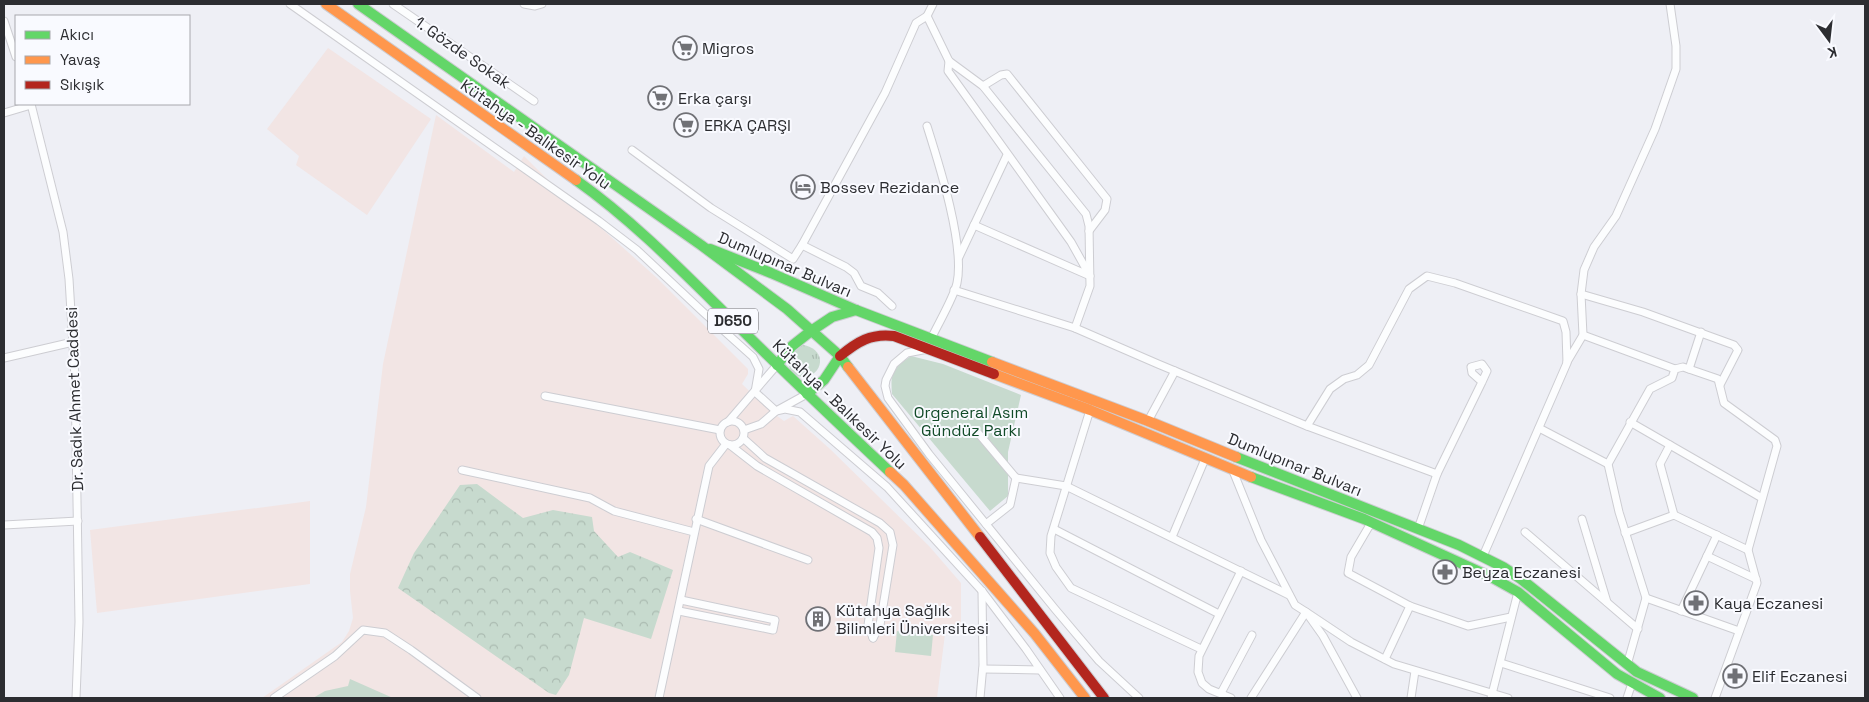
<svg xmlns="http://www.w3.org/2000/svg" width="1869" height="702" font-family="'Space Grotesk',sans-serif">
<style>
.education{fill:#f2e5e4}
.grass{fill:url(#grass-tufts)}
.forest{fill:url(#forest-crowns)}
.park{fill:#c7dace}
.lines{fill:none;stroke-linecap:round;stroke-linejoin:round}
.street-casing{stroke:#cdcdd2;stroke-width:9}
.fast-casing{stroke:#cdcdd2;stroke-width:12}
.slow-casing{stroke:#cdcdd2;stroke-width:12}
.jam-casing{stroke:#cdcdd2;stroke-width:12}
.street{stroke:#fcfdfe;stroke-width:7}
.fast{stroke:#63d668;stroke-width:10}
.slow{stroke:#ff974d;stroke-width:10}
.jam{stroke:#b3261e;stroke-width:10}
.labels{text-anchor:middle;stroke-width:4;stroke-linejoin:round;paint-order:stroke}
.shield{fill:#f9faff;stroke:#6a6a6f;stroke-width:1}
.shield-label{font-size:15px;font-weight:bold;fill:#2c2d31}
.poi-label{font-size:16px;fill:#2c2d31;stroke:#f9faff;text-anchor:start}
.street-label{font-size:16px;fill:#2c2d31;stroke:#f9faff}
.park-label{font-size:16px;fill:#114b28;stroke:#f9faff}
</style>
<defs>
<pattern id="grass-tufts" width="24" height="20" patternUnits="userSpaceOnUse" patternTransform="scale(1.25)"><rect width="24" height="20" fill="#c7dace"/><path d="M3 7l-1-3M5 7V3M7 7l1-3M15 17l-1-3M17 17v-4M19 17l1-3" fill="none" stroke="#abbbb1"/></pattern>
<pattern id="forest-crowns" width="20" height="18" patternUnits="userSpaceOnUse" patternTransform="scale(1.25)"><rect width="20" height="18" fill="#c7dace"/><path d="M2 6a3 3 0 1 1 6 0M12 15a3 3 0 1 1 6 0" fill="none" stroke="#abbbb1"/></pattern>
</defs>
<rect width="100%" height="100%" fill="#eeeff5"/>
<g class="education">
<path d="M328,48L431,119L367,215L296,165L299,156L267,129Z"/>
<path d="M436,115L514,172L524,156L553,185L657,278L748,369V374L742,384L769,410L784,421L793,416L830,449L929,546L961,583V625L957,632L945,634L937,698H262L342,642L349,631L353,618L350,591V574L366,507L383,364Z"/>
<path d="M310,501V584L97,613L90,530Z"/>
</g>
<path class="grass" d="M802,345C824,347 827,371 805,378C795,377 788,369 787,359Z"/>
<path class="forest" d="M477,484L523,518L553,510L592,517L594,531L618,557L630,552L673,570L651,639L584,618L569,675L556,695L549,693L398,588L414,553L460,485Z"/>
<g class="park">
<path d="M911,356L943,364L1021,395L1008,452V496L990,511L892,394C890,372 894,368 911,356Z"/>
<path d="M897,631L933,635L931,656L895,652Z"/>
<path d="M350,679L393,698H313L325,691L348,686Z"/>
</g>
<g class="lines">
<g class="street-casing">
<g id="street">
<path d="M290,4L599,221L637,250L703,312L753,357L759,369L755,392L776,411L785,409L800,412L887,487L982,591L1026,649L1060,698"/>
<path d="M393,4L534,101"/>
<path d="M524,4L535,6L542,4"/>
<path d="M927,16L933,4"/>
<path d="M4,21L16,57"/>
<path d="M949,61L948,71L1071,242L1090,276L974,225"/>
<path d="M983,86L1001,75L1007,74L1107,199L1105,210L1089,231"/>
<path d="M31,104L63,232L69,279L75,379L79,622L76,698"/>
<path d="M4,113L31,105"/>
<path d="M927,126C939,164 965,245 957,283C954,297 938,324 931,339"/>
<path d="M632,150L711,208L793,259L802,245"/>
<path d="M959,257L1007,155"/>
<path d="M954,290L1075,328L1158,364L1307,426L1437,474"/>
<path d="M1581,294L1643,312L1734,345L1738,350L1720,385"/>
<path d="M892,306L878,293L861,286L854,273L846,267L802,245L885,93L916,23L927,16L949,61L983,86L1086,214L1089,226L1090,286L1075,328"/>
<path d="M1583,335L1675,369"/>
<path d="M928,349L907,353L894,364L886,380L885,386L888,398L929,454L1055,609L1099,661L1139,698"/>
<path d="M4,358L73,342"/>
<path d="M1567,362L1583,335L1581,294L1584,270L1594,247L1616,216L1655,129L1676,69V46L1670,4"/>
<path d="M1689,369L1701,332"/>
<path d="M545,396L720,430"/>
<path d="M1090,410L1051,536L1050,553L1056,567L1071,588L1201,649"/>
<circle cx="732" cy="433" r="12"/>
<path d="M1148,421L1175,371"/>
<path d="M728,422L777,365"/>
<path d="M1630,422L1762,498"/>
<path d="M1307,426L1330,389L1344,379L1357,375L1369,365L1409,289L1427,276L1455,283L1563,321L1566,332L1567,363L1483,556"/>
<path d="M1539,428L1608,464"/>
<path d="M744,430L761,424L776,411L807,394"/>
<path d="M979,434L1016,478L1010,505L986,524"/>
<path d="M743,438L765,458L880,523L890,532L893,545L880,625L873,638"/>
<path d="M730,445L757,466L872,532L877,538L879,548L868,625L873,638"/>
<path d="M1670,445L1660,464L1674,515"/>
<path d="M462,470L590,498L614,511L694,532"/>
<path d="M1233,471L1261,540L1295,605L1306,612L1323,636L1357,698"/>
<path d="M1016,478L1066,486L1289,595"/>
<path d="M696,519L808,560"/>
<path d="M1582,519L1607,602"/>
<path d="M1371,523L1351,557L1348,573L1410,606L1468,626L1511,617"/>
<path d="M4,525L78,521"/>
<path d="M1054,529L1219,614"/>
<path d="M1418,529L1437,474L1482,382L1487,371L1482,364L1471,367L1472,373L1482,382"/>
<path d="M1525,532L1638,629"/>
<path d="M1625,533L1674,515L1748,550"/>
<path d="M1172,537L1205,459"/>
<path d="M1707,556L1756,579"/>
<path d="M1646,598L1739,631"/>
<path d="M679,611L773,630L775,620L681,600"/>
<path d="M1681,611L1717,535"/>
<path d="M1385,659L1410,606"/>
<path d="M1501,663L1610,698"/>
<path d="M1627,665L1646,598L1619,512L1608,464L1650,389L1672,378L1675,369L1683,367L1718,379L1724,403L1775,440L1777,446L1748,550L1757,583L1715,698"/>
<path d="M983,669L1040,670"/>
<path d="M1221,693L1252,635"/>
<path d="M274,698L335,656L363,630L385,633L411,650L477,698"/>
<path d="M659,698L709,466L726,444"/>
<path d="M980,698L983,665L982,591"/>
<path d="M1231,698L1209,689L1202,683L1198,672L1199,656L1241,571"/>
<path d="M1251,698L1306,612L1351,642L1394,664L1508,698"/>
<path d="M1411,698L1415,671"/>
<path d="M1491,698L1518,592"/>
<path d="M1627,698L1632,683"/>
</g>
</g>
<g class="fast-casing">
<g id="fast">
<path d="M358,4L701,245L787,309L840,356L848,367"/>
<path d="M576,180C635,222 685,274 737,325C787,375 839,424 890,472"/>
<path d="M710,249L771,273L856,310L992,362"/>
<path d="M811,331L832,317L856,310"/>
<path d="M777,365L792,346L811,331"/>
<path d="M807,394L824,380L840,356"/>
<path d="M1236,457L1459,545L1503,567L1521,579L1637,672L1693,698"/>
<path d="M1251,477L1364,519L1491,577L1518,592L1617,674L1660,698"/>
</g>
</g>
<g class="slow-casing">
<g id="slow">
<path d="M326,4L576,180"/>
<path d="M992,362L1148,421L1236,457"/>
<path d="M848,367L980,537"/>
<path d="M994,374L1090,410L1251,477"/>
<path d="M890,472L904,485L1035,634L1085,698"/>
</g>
</g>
<g class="jam-casing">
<g id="jam">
<path d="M840,356C857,342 871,333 894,336L994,374"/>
<path d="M980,537L1104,698"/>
</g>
</g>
<use href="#street" class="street"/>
<use href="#fast" class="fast"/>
<use href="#slow" class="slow"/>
<use href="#jam" class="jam"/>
</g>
<defs>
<g id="supermarket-ring" transform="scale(1.25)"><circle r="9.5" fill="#f9faff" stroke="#707176" stroke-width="1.5"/><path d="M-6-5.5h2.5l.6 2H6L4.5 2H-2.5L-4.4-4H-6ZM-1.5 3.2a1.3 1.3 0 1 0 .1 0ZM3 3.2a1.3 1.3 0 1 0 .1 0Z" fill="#707176"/></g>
<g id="hotel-ring" transform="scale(1.25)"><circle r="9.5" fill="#f9faff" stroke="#707176" stroke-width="1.5"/><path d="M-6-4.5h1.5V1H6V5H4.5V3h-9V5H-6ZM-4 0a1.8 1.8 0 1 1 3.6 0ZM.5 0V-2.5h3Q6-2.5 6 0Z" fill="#707176"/></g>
<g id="pharmacy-ring" transform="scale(1.25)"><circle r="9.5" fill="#f9faff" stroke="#707176" stroke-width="1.5"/><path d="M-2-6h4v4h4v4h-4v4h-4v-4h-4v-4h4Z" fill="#707176"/></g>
<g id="building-ring" transform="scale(1.25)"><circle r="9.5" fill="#f9faff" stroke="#707176" stroke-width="1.5"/><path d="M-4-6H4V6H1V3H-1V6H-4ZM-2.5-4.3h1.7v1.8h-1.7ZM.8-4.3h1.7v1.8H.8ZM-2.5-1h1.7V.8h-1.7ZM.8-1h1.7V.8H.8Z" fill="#707176"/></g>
</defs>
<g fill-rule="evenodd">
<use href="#supermarket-ring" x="685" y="48"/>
<use href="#supermarket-ring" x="660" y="98"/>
<use href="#supermarket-ring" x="686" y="125"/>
<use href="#hotel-ring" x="803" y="187"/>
<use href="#pharmacy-ring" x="1445" y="572"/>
<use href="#pharmacy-ring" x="1696" y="603"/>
<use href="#building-ring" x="818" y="619"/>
<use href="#pharmacy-ring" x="1735" y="676"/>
</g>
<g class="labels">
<rect class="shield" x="708" y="308.5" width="50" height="25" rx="4"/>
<g class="shield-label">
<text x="733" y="326">D650</text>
</g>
<g class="poi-label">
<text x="702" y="54">Migros</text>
<text x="678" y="104">Erka çarşı</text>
<text x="704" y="131">ERKA ÇARŞI</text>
<text x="820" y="193">Bossev Rezidance</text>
<text x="1462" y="578">Beyza Eczanesi</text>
<text x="1714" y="609">Kaya Eczanesi</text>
<text x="836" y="616">Kütahya Sağlık<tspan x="836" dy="18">Bilimleri Üniversitesi</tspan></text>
<text x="1752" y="682">Elif Eczanesi</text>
</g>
<g class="street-label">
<text transform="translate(463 52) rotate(35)" y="6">1. Gözde Sokak</text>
<text transform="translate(536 134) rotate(35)" y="6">Kütahya - Balıkesir Yolu</text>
<text transform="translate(785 264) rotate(23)" y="6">Dumlupınar Bulvarı</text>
<text transform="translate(74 399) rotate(-92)" y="6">Dr. Sadık Ahmet Caddesi</text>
<text transform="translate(840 404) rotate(44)" y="6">Kütahya - Balıkesir Yolu</text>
<text transform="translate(1295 464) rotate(22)" y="6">Dumlupınar Bulvarı</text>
</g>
<g class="park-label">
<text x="971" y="418">Orgeneral Asım<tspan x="971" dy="18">Gündüz Parkı</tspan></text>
</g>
</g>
<rect width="1869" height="702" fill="none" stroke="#2c2d31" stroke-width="10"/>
<rect x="15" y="15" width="175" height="90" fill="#f9faff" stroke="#a7a8ad"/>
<rect x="25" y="31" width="25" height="8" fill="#63d668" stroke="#a7a8ad"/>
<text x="60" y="40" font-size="15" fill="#2c2d31">Akıcı</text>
<rect x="25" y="56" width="25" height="8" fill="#ff974d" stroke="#a7a8ad"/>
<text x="60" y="65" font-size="15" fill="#2c2d31">Yavaş</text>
<rect x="25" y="81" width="25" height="8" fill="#b3261e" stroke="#a7a8ad"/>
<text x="60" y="90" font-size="15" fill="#2c2d31">Sıkışık</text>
<g transform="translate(1829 40) rotate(165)" stroke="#f9faff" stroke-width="4" paint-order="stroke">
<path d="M0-4L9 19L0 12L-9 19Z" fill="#2c2d31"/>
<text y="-8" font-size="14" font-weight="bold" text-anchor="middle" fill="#2c2d31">K</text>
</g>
</svg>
